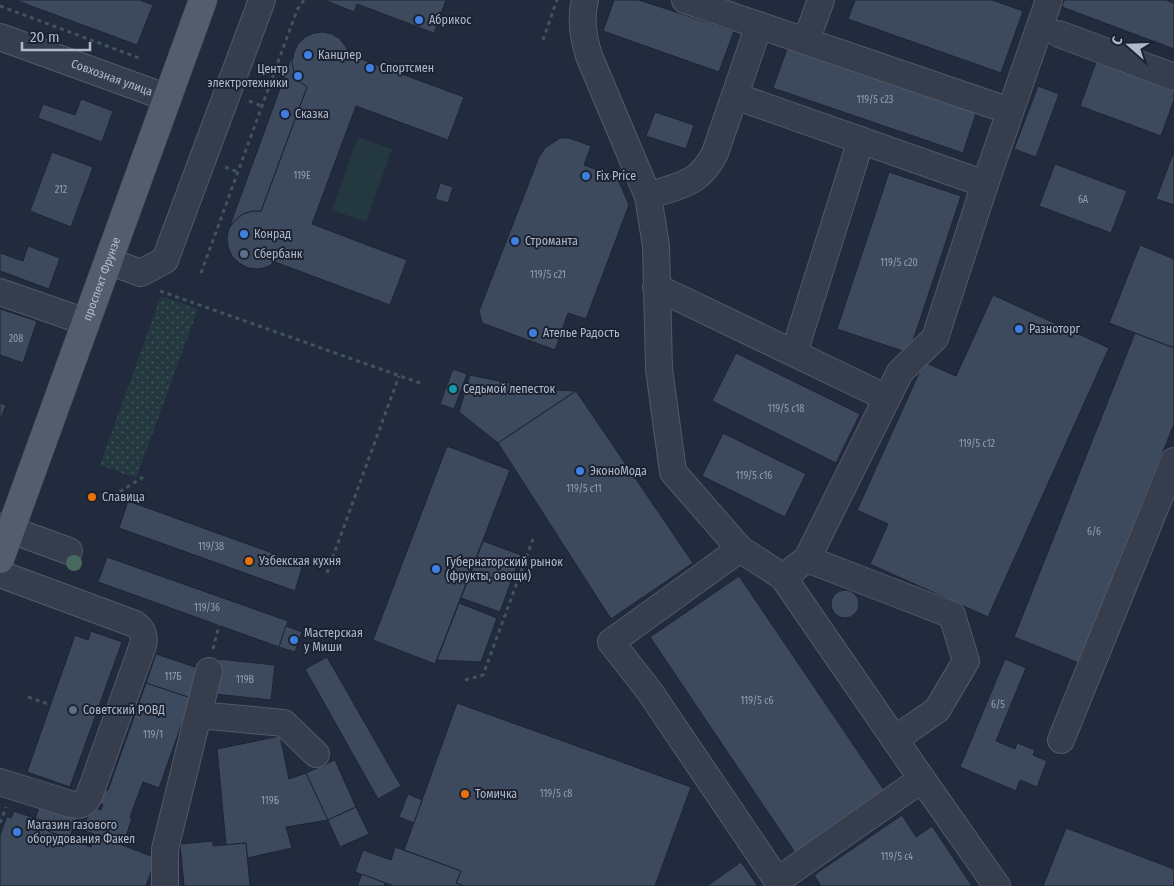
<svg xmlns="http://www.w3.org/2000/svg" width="1174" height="886" font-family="'Fira Sans Condensed',sans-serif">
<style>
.grass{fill:url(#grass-dots)}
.green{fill:#24393f}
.building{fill:#3d495d;stroke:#1d2535}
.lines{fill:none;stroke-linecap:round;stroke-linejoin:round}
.minor-casing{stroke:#515969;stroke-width:28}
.major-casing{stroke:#3f4757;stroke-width:29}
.path{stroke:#3f5559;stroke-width:3;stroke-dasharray:4 4;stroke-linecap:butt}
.minor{stroke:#363e4e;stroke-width:26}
.major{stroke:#545d6e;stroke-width:28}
.tree{fill:#48695d}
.shop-dot{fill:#3f7fe0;stroke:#1b2333;stroke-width:2}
.service-dot{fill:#5c6f8a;stroke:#1b2333;stroke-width:2}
.culture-dot{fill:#0f9aa8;stroke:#1b2333;stroke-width:2}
.food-dot{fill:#e8710a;stroke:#1b2333;stroke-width:2}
.labels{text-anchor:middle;stroke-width:4;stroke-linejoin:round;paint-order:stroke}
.number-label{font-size:10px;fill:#949dae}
.poi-label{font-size:12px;fill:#b1b9c9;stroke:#1b2333;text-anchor:start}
.street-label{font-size:12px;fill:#b1b9c9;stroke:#1b2333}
</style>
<defs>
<pattern id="grass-dots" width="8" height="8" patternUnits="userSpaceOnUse" patternTransform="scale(1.25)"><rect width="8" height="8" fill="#24393f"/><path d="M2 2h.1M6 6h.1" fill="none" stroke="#415459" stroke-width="1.8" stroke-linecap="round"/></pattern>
</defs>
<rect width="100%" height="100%" fill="#222b3e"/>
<path class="grass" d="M161,296L198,309L136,478L100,465Z"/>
<path class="green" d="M358,137L392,149L366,222L332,210Z"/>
<g class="building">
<path d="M15,0H140L153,5L137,45Z"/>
<path d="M324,0H446L434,33L357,4L354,12Z"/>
<path d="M614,0H639L734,31L719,72L603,31Z"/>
<path d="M855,0H992L1023,11L1001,73L848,19Z"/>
<path d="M1064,0H1166L1174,3V49L1062,7Z"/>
<path d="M323,32L332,34L340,39L346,47L350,55L464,97L448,140L356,106L312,224L407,260L390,305L275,262L267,267L258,269L248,268L239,263L232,256L228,247L227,237L229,228L235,220L243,214L252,211H261L307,87L299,81L294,72L292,63L294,52L298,44L305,37L314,33Z"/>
<path d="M788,46L977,110L963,153L773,88Z"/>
<path d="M293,53L292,63L294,72L299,81L307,87L261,211H252L243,214L235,220L229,228Z"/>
<path d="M1099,54L1174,81V100L1161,136L1080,106Z"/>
<path d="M1038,86L1059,94L1036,157L1014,149Z"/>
<path d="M81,99L113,111L102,142L38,118L43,104L75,115Z"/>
<path d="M655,112L694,125L686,149L646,136Z"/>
<path d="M560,138H569L591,146L584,165L617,177L629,205L586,319L568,313L555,350L482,323L479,311L539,157L545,148Z"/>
<path d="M1174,151V205L1156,199Z"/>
<path d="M52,152L93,167L71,227L30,211Z"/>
<path d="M1055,164L1127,191L1111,233L1039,206Z"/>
<path d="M889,172L961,196L909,353L837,329Z"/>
<path d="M440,183L453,187L448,203L435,199Z"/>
<path d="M1140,245L1174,259V348L1109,323Z"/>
<path d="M28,246L60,258L49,289L0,271V253L23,261Z"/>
<path d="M993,295L1109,348L988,617L870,564L888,524L857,510L924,362L956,376Z"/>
<path d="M0,309L37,321L23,363L0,355Z"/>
<path d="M1135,333L1174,348V424L1079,663L1014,637Z"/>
<path d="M736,353L860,414L836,463L712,401Z"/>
<path d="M453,369L467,374L454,409L440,404Z"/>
<path d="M470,375L537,389L576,391L498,443L459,412Z"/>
<path d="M576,391L693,563L611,619L498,443Z"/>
<path d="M0,403L6,405L0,421Z"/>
<path d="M723,433L806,474L785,517L702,476Z"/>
<path d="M447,446L510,470L435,664L373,640Z"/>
<path d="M128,501L303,564L295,591L119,528Z"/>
<path d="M483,541L521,555L500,612L461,598Z"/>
<path d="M107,557L288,621L279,647L98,582Z"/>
<path d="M739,576L886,793L796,854L650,637Z"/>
<circle cx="845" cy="604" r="14"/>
<path d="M459,603L497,618L481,662L437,660Z"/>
<path d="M286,626L302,632L295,652L279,647Z"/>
<path d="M91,631L122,642L70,787L27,772L75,635L88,640Z"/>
<path d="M156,654L201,669L191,698L146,683Z"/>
<path d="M327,657L401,786L378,799L305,669Z"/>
<path d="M219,659L275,665L271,700L215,694Z"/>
<path d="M1005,659L1026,668L996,741L1015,749L1017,743L1035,750L1033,755L1047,761L1037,787L1020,780L1016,791L960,767Z"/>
<path d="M146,683L191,698L159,788L143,782L130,817L132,818L123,845L83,830L91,807L101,810L103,805L99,802L103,791L108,790Z"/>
<path d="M457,703L691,787L655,886H464L456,883L461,871L404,850Z"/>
<path d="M280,736L289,779L306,773L328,820L286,827L292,848L247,858L246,843L226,845L217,749Z"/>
<path d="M335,760L356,807L328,820L306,773Z"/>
<path d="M408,794L422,800L414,823L399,817Z"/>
<path d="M40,804L78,814L69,839L48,831L51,824L35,819Z"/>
<path d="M356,807L369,834L340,847L328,820Z"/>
<path d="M14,811L51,824L48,831L91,847L96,835L156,858L146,886H0V835L7,816L11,818Z"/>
<path d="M902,815L916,837L932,826L972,886H821L814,875Z"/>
<path d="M1066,828L1174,869V886H1043Z"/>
<path d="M213,841V846L246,843L250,886H184L180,844Z"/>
<path d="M395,847L461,871L456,883L464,886H394L355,872L363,850L391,860Z"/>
<path d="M741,862L758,886H707Z"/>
<path d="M362,874L385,883L384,886H357Z"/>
</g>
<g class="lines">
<g class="minor-casing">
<g id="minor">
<path d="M585,0C580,19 583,37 589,56L648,196L656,246L659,369L673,472L740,549L783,577L922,779L997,886"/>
<path d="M685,0L1010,111"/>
<path d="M1059,34L1174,77"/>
<path id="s1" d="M0,37L168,98"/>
<path d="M806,41L821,0"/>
<path d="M735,96L985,184"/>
<path d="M648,196C680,185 699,185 715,153L759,25"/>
<path d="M108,261L141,273L165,260L262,0"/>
<path d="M656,287L887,398"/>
<path d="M0,292L86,322"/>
<path d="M794,353L861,140"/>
<path d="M0,526L69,551"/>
<path d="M740,549L611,642L650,692L781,886"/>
<path d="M807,559L952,615L966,661L937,710L895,739"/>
<path d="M0,574L135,624C143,630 145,636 143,645L89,796C84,805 80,806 70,804L0,782"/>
<path d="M783,577L807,559L900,372L935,338L985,184L1049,0"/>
<path d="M199,715L284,723L316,754"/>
<path d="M1061,740L1174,461"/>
<path d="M777,881L922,779"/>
<path d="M165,886V849L209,671"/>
</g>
</g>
<g class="major-casing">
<g id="major">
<path id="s2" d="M0,559L203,0"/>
</g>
</g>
<g class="path">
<path d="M0,6L139,58"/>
<path d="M543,40L557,0"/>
<path d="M249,101L262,106"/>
<path d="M225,167L238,172"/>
<path d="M201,273L297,10L304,0"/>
<path d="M160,291L420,383"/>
<path d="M113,496L143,477"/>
<path d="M327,573L399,376"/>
<path d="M213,649L219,625"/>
<path d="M465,680L483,675L533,539"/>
<path d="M28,697L51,705"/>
<path d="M0,823L6,807"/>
</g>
<use href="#minor" class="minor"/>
<use href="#major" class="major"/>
</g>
<circle class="tree" cx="74" cy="563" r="8"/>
<g class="shop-dot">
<circle cx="419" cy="20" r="5"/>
<circle cx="308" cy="55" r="5"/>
<circle cx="370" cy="68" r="5"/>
<circle cx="298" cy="76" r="5"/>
<circle cx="285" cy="114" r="5"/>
<circle cx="586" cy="176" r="5"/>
<circle cx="244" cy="234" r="5"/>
<circle cx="515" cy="241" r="5"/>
<circle cx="1019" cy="329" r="5"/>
<circle cx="533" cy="333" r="5"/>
<circle cx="580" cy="471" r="5"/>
<circle cx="436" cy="569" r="5"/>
<circle cx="294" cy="640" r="5"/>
<circle cx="17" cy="832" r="5"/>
</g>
<g class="service-dot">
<circle cx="244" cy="254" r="5"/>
<circle cx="73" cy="710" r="5"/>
</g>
<circle class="culture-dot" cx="453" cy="389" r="5"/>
<g class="food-dot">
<circle cx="92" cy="497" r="5"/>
<circle cx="249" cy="561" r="5"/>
<circle cx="465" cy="794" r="5"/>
</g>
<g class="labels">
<g class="number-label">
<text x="875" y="103">119/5 с23</text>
<text x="302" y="179">119Е</text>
<text x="61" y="193">212</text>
<text x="1083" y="203">6А</text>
<text x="899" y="266">119/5 с20</text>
<text x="548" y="278">119/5 с21</text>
<text x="16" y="342">208</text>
<text x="786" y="412">119/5 с18</text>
<text x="977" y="447">119/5 с12</text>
<text x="754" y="479">119/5 с16</text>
<text x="584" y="492">119/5 с11</text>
<text x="1094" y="535">6/6</text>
<text x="211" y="550">119/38</text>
<text x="207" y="611">119/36</text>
<text x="173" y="680">117Б</text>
<text x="245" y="683">119В</text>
<text x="757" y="704">119/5 с6</text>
<text x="998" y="708">6/5</text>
<text x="153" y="738">119/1</text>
<text x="556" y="797">119/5 с8</text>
<text x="270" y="804">119Б</text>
<text x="897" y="860">119/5 с4</text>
</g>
<g class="poi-label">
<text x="429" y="24">Абрикос</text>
<text x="318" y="59">Канцлер</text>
<text x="380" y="72">Спортсмен</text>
<text x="288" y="73" text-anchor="end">Центр<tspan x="288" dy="14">электротехники</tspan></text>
<text x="295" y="118">Сказка</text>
<text x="596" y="180">Fix Price</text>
<text x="254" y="238">Конрад</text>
<text x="525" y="245">Строманта</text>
<text x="254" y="258">Сбербанк</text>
<text x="1029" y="333">Разноторг</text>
<text x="543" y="337">Ателье Радость</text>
<text x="463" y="393">Седьмой лепесток</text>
<text x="590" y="475">ЭконоМода</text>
<text x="102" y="501">Славица</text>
<text x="259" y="565">Узбекская кухня</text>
<text x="446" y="566">Губернаторский рынок<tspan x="446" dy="14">(фрукты, овощи)</tspan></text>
<text x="304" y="637">Мастерская<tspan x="304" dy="14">у Миши</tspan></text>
<text x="83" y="714">Советский РОВД</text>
<text x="475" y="798">Томичка</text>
<text x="27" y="829">Магазин газового<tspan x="27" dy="14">оборудования Факел</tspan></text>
</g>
<g class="street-label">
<text dy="4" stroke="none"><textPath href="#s1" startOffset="119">Совхозная улица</textPath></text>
<text dy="4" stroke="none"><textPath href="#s2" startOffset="298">проспект Фрунзе</textPath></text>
</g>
</g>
<g transform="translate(1129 45) rotate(290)" stroke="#1b2333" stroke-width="4" paint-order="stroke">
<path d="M0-4L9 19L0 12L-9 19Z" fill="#b1b9c9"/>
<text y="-8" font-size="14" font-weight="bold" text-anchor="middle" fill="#b1b9c9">С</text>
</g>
<path d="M22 42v8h68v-8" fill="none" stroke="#b1b9c9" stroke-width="2.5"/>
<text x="30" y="42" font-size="15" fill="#b1b9c9" stroke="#1b2333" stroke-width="4" paint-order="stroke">20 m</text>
</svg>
